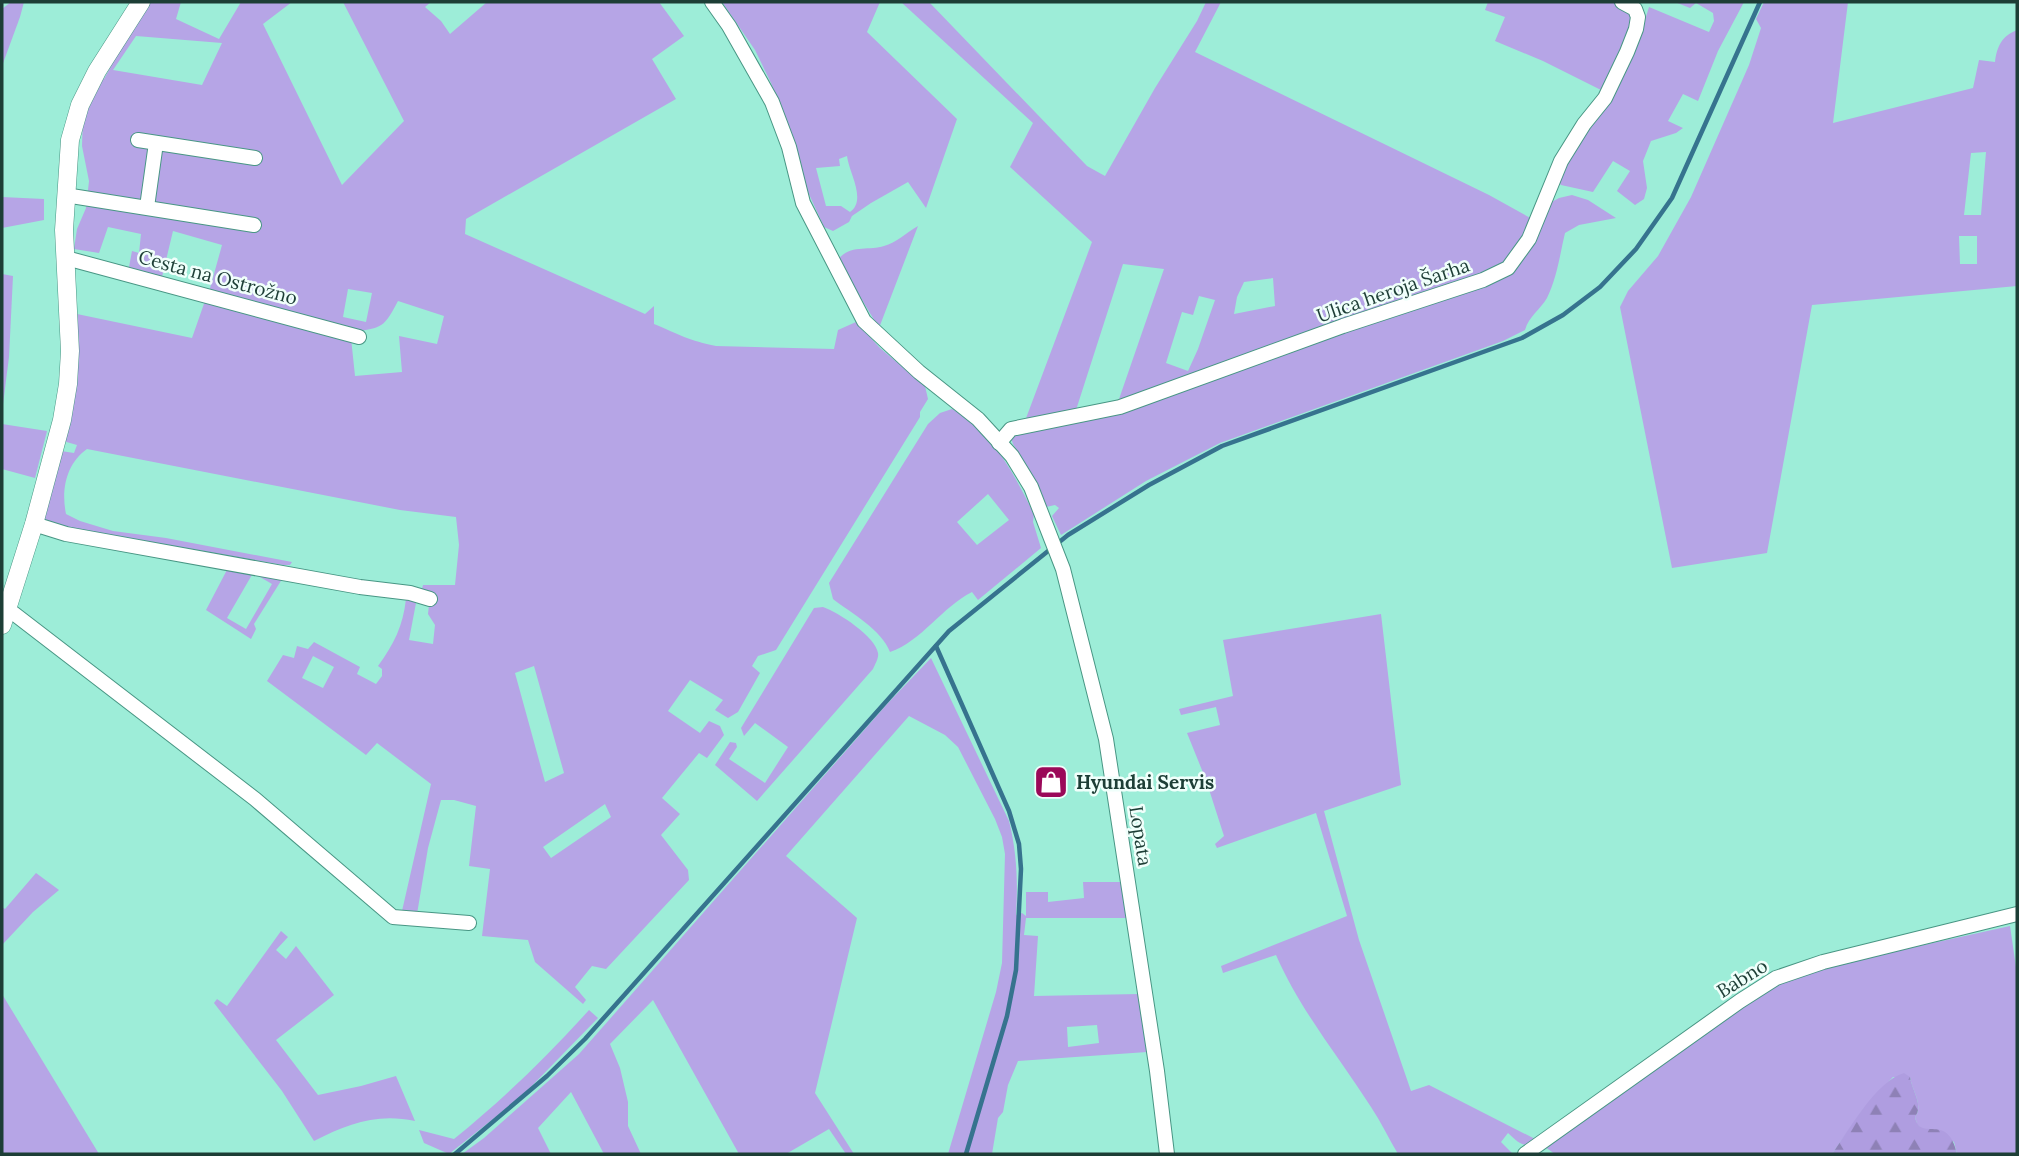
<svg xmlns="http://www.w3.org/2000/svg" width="2019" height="1156" font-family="Lora,serif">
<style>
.green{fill:#b6a5e6;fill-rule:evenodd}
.forest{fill:url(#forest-firs)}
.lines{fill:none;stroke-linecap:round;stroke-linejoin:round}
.stream{stroke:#36738e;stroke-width:4.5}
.minor-casing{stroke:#489684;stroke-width:16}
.tertiary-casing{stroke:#489684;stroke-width:19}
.minor{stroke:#fff;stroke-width:14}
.tertiary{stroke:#fff;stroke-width:18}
.labels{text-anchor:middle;stroke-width:5;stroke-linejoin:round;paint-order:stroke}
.street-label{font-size:19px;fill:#1d3e36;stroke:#f0fffb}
.poi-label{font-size:19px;font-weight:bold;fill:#1d3e36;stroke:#f0fffb;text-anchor:start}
</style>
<defs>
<pattern id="forest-firs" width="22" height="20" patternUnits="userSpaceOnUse" patternTransform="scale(1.75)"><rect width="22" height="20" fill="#af9de0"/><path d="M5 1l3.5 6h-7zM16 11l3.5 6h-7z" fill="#8e81b6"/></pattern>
</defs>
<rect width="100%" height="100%" fill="#9dedd8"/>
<g class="green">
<path d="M11,2H24L20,17L2,66V9Z"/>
<path d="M146,2H181L176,19L219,39L241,2H292L263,24L342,185L404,121L343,2H431L425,7L441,21L450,34L487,2H659L684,36L652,59L676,99L466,219L465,234L645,314L654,306V324C678,334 690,341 716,346L834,349L838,330L856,322L880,348L925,386L928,399L920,412V417L776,650L758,656L752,666L760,673L738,712L728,718L715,710L723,700L690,680L668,711L700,733L709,721L720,726L724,735L707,758L699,753L662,798L680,814L661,835L688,870L689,880L606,969L592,966L575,987L586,1000L583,1004L535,962L528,940L482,936L490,869L469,866L476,806L454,800H441L428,848L417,914L402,911L431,784L377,743L366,755L267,681L283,655L294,658L297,646L308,649L314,642L360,667L357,674L376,684L382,676V669L378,666C394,644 403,626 406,599L416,603L409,640L433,644L435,625L428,614L429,605L437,601L436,596L421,593L423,585H455L459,545L456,517L400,510L87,449C66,464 61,490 66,514L80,521L113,531L166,538L292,562L290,565H283L39,522L61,451L74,453L77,445L63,441L77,314L192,338L206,298L351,338L355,376L402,372L399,336L437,344L444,316L398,301C386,323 385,328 358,331L209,292L222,245L173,231L162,277L129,267L132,251L139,253L141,234L108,227L99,253L74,249L77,229L86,208L89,181L82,146L83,115L98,78L104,79ZM136,36L222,43L202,85L113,70ZM348,289L372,293L366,322L343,317ZM313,656L334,667L323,688L302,678ZM534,666L564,773L545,782L515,673ZM605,804L611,817L551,858L543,847Z"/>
<path d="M722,2H880L867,32L957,119L926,208L908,182L871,203L852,216L849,222L833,231L824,227L808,192L788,126L771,83L755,50ZM847,156C849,173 867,200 850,212L841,206H826L816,168L840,166L839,159Z"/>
<path d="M901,2H929L1087,166L1105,176L1155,88L1197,21L1206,2H1221L1195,52L1489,195L1534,220L1501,267L1118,402L1164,269L1123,264L1076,410L1025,421L1092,242L1010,167L1033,123ZM1273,278L1275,306L1234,314L1237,297L1244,282ZM1199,296L1215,300L1198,349L1188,371L1166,363L1182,312L1193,315Z"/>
<path d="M1488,2H1618L1628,8L1634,19L1603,91L1543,61L1495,41L1505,17L1485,10Z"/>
<path d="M1675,2H1744L1718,51L1698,101L1683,94L1668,121L1683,128L1676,133L1651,141L1643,161L1647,188L1644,199L1635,205L1617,191L1630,171L1613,161L1593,192L1561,185L1557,181L1641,33L1649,7L1709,32L1714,21L1713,13L1696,3L1690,8Z"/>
<path d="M1764,2H1848L1833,123L1973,88L1979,60L1995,62C1997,46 2002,36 2017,30V286L1812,305L1767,553L1672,568L1620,307L1628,291L1658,256L1691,197L1749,65L1761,28L1756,19ZM1986,152L1981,215H1964L1971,153ZM1959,236H1977V264H1960Z"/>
<path d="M1572,195L1588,200L1616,218L1579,225L1565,233C1560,254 1557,278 1547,298C1540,310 1529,316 1525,330L1503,341L1220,443L1146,481L1061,535L1052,516L1059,508L1055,505L1046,507L1039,487L1013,444L1011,438L1015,432L1036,428L1509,273L1548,204L1559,198Z"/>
<path d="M2,197L44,199V220L2,228Z"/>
<path d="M918,226L879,328L838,260C849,244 869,251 884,246C896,243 907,232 918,226Z"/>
<path d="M2,274L13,276L9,357L2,412Z"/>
<path d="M952,409C993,432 1014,474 1034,514L1033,522L1041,548L978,600L972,592C942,607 922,641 890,652C882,630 851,613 833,599L829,583L928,424L940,413ZM988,494L1009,520L977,545L957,522Z"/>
<path d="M2,424L47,431L35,478L2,469Z"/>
<path d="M229,566L284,576L254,624L256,629L251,639L206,610ZM253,573L272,584L246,629L227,618Z"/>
<path d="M823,607C838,612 876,637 878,653C879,658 875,664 873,669L757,801L715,765L730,742L736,743L737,747L729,759L765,783L788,747L755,723L744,736L741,728L814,608Z"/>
<path d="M1381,614L1401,785L1324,811L1359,940L1411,1091L1429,1085L1539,1141C1524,1149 1520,1144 1508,1133L1501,1142L1513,1154H1398C1389,1139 1381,1122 1371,1107C1339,1057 1300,1010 1276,955L1223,973L1221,966L1347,916L1316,813L1217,848L1215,844L1224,836L1206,780L1187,733L1220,725L1216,707L1181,715L1179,709L1233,696L1223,640Z"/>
<path d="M931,658L1009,821C1017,853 1018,883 1016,915L1022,913L1026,916V892H1048V902L1084,898L1083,882H1123L1129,918H1026L1024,935L1038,936L1034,996L1139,994L1147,1052L1018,1061L1008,1085L1003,1112L998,1118L992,1154H948L996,992L1002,963L1005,854L1002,837L995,819L958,747L945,735L909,716L786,856L857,918L815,1093L854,1154H846L829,1129L786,1154H739L653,1000L610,1044L620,1068L628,1102V1126L641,1154H604L571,1092L538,1128L551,1154H462L484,1138L579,1054L888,703ZM1097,1025L1099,1043L1068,1047L1067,1027Z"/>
<path d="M36,873L59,890L33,912L2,945V907L5,909Z"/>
<path d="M2010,926L2017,974V1154H1957L1954,1142L1932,1129H1922L1917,1124L1915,1117C1924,1105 1912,1091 1910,1077H1893L1864,1108L1832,1154H1555L1545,1147L1745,1001L1797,973Z"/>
<path d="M281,931L288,937L276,950L286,959L296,946L334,995L276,1040L318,1095L361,1086L396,1076L415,1121C376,1113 348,1124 314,1141L282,1091L214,1003L217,999L227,1006Z"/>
<path d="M2,994L99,1154H2Z"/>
<path d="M589,1010L598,1018L522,1096L449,1154L424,1143L419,1130L454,1139C503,1099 547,1057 589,1010Z"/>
</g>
<path class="forest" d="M1904,1073L1910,1077C1912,1091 1924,1105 1915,1117C1920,1143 1948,1111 1957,1154H1832C1849,1130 1876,1081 1904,1073Z"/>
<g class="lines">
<g class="stream">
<path d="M936,646L1009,811L1019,844L1021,869L1016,970L1007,1016L966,1154"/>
<path d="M455,1154L547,1076L585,1039L949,631L1068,535L1149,485L1222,446L1522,338L1563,315L1600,287L1636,249L1672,198L1760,2"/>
</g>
<g class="minor-casing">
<g id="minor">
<path d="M712,2L729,26L772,102L789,147L803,203L864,321L919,372L978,419L1012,456L1031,487L1063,569L1106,739L1157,1071L1167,1154"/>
<path d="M138,140L255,158"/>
<path d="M65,195L254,225"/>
<path d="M147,207L156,143"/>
<path d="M66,258L359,337"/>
<path d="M999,443L1011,429L1120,407L1343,326L1483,280L1508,268L1529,239L1561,161L1584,124L1605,98L1627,52L1636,29L1638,17L1635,9L1622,2"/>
<path d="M34,524L66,534L360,587L410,593L430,599"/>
<path d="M8,609L255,799L393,917L469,923"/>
<path d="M1525,1154L1740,1001L1776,978L1823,962L2017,914"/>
</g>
</g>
<g class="tertiary-casing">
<path id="tertiary" d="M2,625L34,524L62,420L68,384L70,351L64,230L70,140L80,105L97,71L141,2"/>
</g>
<use href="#minor" class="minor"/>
<use href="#tertiary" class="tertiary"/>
</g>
<defs>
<g id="shop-square" transform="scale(1.75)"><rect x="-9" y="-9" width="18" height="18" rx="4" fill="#9b0959" stroke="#f0fffb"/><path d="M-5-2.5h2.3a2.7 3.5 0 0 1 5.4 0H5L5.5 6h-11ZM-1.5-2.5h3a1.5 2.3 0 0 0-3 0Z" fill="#fff"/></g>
</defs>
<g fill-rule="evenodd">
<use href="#shop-square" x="1051" y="782"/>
</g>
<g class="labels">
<g class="street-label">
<text transform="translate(218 277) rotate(15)" y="7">Cesta na Ostrožno</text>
<text transform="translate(1393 290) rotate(-19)" y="7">Ulica heroja Šarha</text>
<text transform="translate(1141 836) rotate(81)" y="7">Lopata</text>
<text transform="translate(1742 978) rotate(-32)" y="7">Babno</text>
</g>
<g class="poi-label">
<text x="1076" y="789">Hyundai Servis</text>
</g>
</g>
<rect width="2019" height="1156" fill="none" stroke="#1d3e36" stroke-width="7"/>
</svg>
